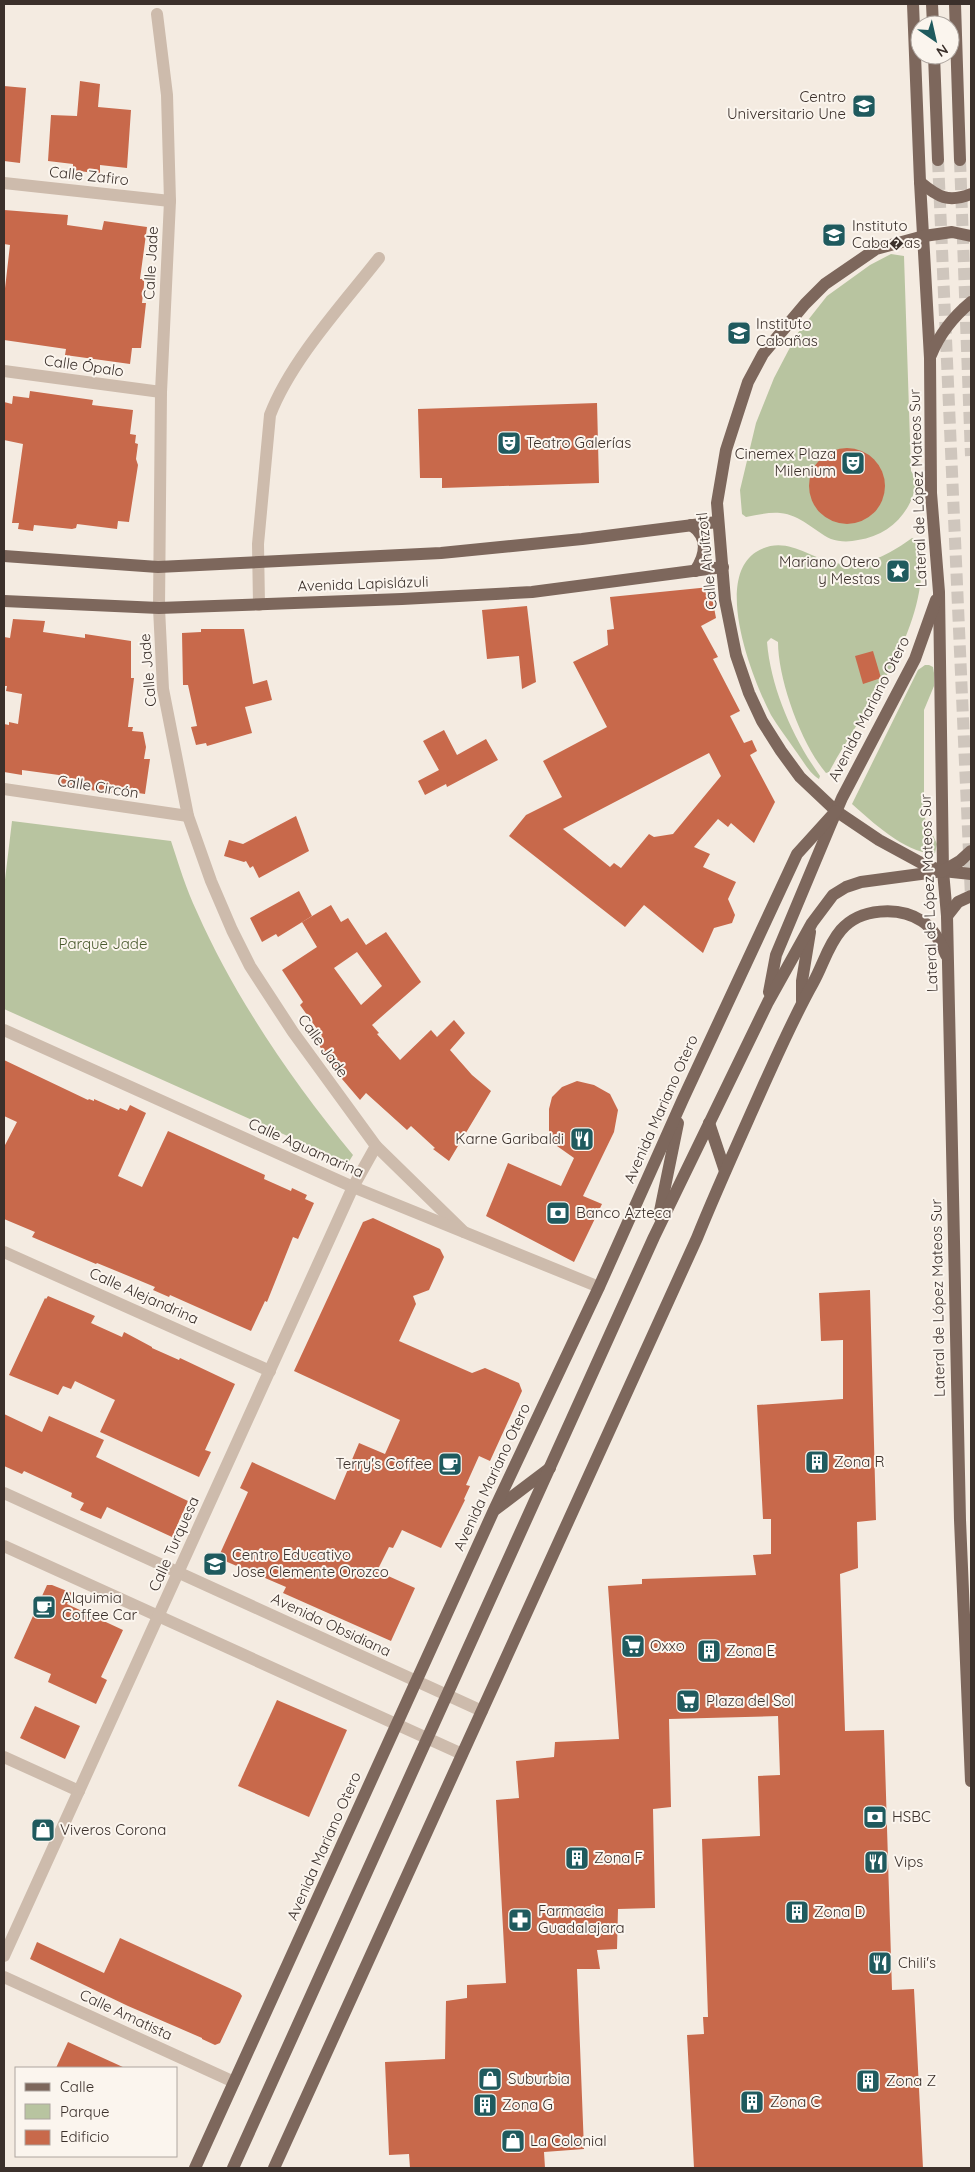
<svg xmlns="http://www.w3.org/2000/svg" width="975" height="2172" font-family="Quicksand,sans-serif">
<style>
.green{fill:#b8c4a0}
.water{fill:#7fb0b2}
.building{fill:#c8694b;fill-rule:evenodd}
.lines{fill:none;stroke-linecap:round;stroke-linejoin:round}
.major-tunnel{stroke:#cfc6bd;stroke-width:12;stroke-dasharray:12 6;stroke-linecap:butt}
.minor{stroke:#cdbbac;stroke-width:12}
.major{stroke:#7d675c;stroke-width:12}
.labels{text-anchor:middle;stroke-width:4;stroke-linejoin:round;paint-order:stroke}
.poi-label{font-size:15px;fill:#3b302b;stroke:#fbf5ee;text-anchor:start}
.street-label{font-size:15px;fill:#3b302b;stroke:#fbf5ee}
.park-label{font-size:15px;fill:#4a5a2e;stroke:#fbf5ee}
</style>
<rect width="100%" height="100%" fill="#f4ebe1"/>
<g class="green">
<path d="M891,254L904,256L911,471L913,474L917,475C915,509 892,535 858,540C850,542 839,542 831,539C814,531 801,515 780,513C769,512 757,515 746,517L742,514L740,490L756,423L774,378L797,334L827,296L870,265Z"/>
<path d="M912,538H917C923,545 922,555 922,564C920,643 865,706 829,772L826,773C801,744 778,679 778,642L771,638L767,642C771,689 793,738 820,776L819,779C809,773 802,759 795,750C787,738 778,727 771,715C753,680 713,580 756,552C785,534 807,557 835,563C864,569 890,554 912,538Z"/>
<path d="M925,665H929L933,667L934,673V686L924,710V816L937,844L935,853C909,856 871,821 852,804L918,670Z"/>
<path d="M12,821L171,841C179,865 186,889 197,912C235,998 293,1082 353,1155L348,1163L4,1009V888Z"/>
</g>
<circle class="water" cx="897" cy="570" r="11"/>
<g class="building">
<path d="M80,81L100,84L98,107L131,110L127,168L100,165V174L73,170V164L48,161L51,115L77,116Z"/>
<path d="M4,86L26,88L20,163L4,161Z"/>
<path d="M4,210L68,215L67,225L102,230L104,221L147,227L140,279H144V285L142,303H146L141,348H132L130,364L65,355L66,349L4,340V297L10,245L4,244Z"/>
<path d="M30,391L93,400L92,405L133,410L130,434L136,435L135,443L138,444L136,459L138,465L129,522L118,521L117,529L77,524L76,528L72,529L34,525L33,531L18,529L19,523H12L23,444L4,440V402L12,404L13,396L29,398Z"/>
<path d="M597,403L599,483L442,488V478H420L418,409Z"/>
<circle cx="847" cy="486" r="38"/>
<path d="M710,587L716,618L701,626L718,657L713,659L740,711L730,716L744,743L752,740L757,751L750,755L775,802L754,843L731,823L728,827L718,819L694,847L710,854L703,867L736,882L728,899L735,915L732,923L714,928L703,953L644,905L625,927L509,836L526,815L562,797L543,761L607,727L573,662L608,645L607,630L614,629L610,597ZM709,753L721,776L673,834L654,837L649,834L621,868L614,863L610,867L563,829Z"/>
<path d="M527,606L536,682L522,689L519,656L487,659L482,610Z"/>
<path d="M13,619L45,621L43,632L85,638V634L131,641V678H134L128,727H133L132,731L143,732L146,747L144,759H150L145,794L117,790L116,792L111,793L57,785L59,775L22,770V775L4,772V724L9,725V722L18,724L22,694L6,691L7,686H4V637L10,638Z"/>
<path d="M201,629H244L253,684L267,680L272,700L245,707L252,733L207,746L206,743L196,745L191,727L197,726L188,685H183L182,633L201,632Z"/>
<path d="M873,651L881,678L863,684L855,656Z"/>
<path d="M444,730L457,755L486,739L498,760L447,787L446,784L425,795L418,781L439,770L423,741Z"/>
<path d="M296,816L309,851L259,878L253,866L250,868L246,861L244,862L224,856L229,840L243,844Z"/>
<path d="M299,891L312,916L278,937L276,934L262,942L250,918Z"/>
<path d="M331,905L341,922L348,918L366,945L386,932L421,982L372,1025L379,1033L377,1034L400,1060L431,1030L437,1037L454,1020L465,1033L450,1050L472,1075L491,1091L449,1161L433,1149L435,1148L411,1126L407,1130L366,1093L360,1100L342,1079L316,1041L322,1036L300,1005L303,1002L282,970L317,947L302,922ZM357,952L382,986L361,1005L334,968Z"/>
<path d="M4,1060L88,1100L89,1099L94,1101V1099L119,1110L120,1108L127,1111L130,1105L146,1113L118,1176L142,1187L168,1131L265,1175L264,1179L291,1191L292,1188L307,1195L305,1199L314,1203L298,1239L293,1237L267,1302L265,1301L251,1331L170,1295L169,1297L153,1290L155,1287L131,1277L97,1263L96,1264L32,1237L35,1232L4,1219V1147L17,1122L4,1116Z"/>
<path d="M577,1081L594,1085L610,1094L618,1110L614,1132L583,1196L602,1204L574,1262L486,1216L508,1163L561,1186L574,1158L557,1146L549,1133V1109L552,1097L562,1087Z"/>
<path d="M373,1218L440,1249L444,1257L429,1290L413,1296L416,1304L399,1341L472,1373L485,1368L519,1383L522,1391L490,1461L479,1456L466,1485L470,1486L464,1499L465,1500L441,1548L402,1530L393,1548L389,1547L377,1571L415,1588L391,1641L283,1593L286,1587L218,1558L248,1492L240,1488L252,1462L335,1500L359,1443L385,1454L400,1420L294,1371L363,1222Z"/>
<path d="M870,1290L876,1520L857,1522L858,1568L840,1574L845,1731L884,1730L892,1990L914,1989L923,2168H694L687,2035L704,2034L703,2017H708L702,1839L760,1836L758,1776L780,1775L778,1716L669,1719L671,1807L653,1809L655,1908L618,1909L617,1949L597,1950L600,1969H577L584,2149L544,2152L545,2168H410L409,2154L389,2155L385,2062L445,2059L446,2001L467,1998V1985L506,1983L496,1800L519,1798L516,1761L554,1757L555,1742L619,1739L608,1586L642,1584V1579L756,1575L753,1555L771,1554V1519H763L757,1405L843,1399V1340L821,1341L819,1293Z"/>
<path d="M48,1296L95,1316L91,1323L122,1337L124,1332L152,1347V1348L179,1360L180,1358L235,1384L205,1450L211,1452L199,1477L100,1432L115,1400L75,1381L71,1389L63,1386L58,1395L9,1375L45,1298L46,1299Z"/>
<path d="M4,1414L42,1432L49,1416L104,1440L96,1457L188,1501L172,1537L107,1507L101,1519L80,1510L84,1503L71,1497L72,1493L24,1471L22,1474L4,1466Z"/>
<path d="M47,1585H52L72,1593L67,1604L123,1630L101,1677L107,1680L96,1704L48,1682L51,1674L14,1658Z"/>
<path d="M277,1700L347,1730L309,1817L238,1786Z"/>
<path d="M35,1706L80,1726L65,1759L20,1738Z"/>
<path d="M120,1938L240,1993L242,1996L220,2043L215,2045L202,2039V2038L128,2006L30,1959L37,1942L104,1973Z"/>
<path d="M68,2042L125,2068H56Z"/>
</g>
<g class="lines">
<g class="major-tunnel">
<path d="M938,160L971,897"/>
<path d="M960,160L971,456"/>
</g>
<g class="minor">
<path d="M157,14L167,95L170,201L161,392L159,608L163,689L188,816L211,881L232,930L250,966L293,1032L376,1146L464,1232"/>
<path d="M4,183L170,201"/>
<path d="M4,371L161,392"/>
<path d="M259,605L258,544L270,415C291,360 343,304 379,258"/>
<path d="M4,789L188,816"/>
<path d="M4,1030L353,1187L599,1287"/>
<path d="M4,1252L270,1371"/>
<path d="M4,1493L482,1711"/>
<path d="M4,1546L462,1754"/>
<path d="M4,1757L79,1791"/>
<path d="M4,1956L353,1187L376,1146"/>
<path d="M4,1977L234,2082"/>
</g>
<g class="major">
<path d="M913,4L920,182L930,358L931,493L939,592L943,871L947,916L960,1520L971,1781"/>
<path d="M932,4L933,25"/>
<path d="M955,4L960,160"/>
<path d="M934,55L938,160"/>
<path d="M920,182C938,197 948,203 971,194"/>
<path d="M971,236L952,232L924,236L876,249L825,284L805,304L763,354L748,382L726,450L717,503L725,600L736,655L749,693L762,721L781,751L800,777L836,811L879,840L925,865L943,871L971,874"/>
<path d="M931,355C940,333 953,317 971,302"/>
<path d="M691,525C709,537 706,555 695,571"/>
<path d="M4,556L158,567L441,553L582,539L717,522"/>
<path d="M4,601L159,608L402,599L532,592L723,567"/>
<path d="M947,916L958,902L971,896"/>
<path d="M769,992L776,955L830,826L842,798L915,659L936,600"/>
<path d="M802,1001V981L810,932"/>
<path d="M709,1123L725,1171"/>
<path d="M659,1216L678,1123"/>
<path d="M496,1509L550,1468"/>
<path d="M195,2168L494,1510L599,1287L683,1099L797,854L836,811"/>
<path d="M233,2168L654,1237L768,1002L812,923L833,895L846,887L861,882L943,871L960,861L971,851"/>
<path d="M274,2168L697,1238C718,1186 742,1134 765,1082C780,1049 795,1015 813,983C823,965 828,945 841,930C860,908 899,906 922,921C933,928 941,943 946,955"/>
</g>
</g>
<defs>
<g id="university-square" transform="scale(1.25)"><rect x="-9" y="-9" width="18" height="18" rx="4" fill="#1f5a5e" stroke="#fbf5ee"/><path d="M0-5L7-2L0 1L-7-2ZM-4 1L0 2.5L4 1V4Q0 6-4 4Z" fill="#fff"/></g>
<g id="school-square" transform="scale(1.25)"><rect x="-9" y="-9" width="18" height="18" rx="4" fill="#1f5a5e" stroke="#fbf5ee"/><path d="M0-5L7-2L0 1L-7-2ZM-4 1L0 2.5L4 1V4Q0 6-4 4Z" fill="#fff"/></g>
<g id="theatre-square" transform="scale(1.25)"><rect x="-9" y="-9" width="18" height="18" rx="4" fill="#1f5a5e" stroke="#fbf5ee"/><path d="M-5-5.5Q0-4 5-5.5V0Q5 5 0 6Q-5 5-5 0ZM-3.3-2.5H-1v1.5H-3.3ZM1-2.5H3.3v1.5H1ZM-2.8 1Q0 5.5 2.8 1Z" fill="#fff"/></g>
<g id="sight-square" transform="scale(1.25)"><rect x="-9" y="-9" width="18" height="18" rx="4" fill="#1f5a5e" stroke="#fbf5ee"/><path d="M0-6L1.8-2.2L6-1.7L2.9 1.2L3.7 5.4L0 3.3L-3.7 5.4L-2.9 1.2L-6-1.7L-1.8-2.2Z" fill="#fff"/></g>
<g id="restaurant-square" transform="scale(1.25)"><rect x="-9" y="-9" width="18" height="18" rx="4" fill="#1f5a5e" stroke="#fbf5ee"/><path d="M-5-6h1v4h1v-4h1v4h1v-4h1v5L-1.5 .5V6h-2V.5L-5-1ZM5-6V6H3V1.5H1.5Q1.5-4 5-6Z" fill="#fff"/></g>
<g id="bank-square" transform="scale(1.25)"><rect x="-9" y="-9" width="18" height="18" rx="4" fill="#1f5a5e" stroke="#fbf5ee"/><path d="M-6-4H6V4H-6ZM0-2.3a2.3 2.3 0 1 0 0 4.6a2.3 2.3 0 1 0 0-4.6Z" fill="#fff"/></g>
<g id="building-square" transform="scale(1.25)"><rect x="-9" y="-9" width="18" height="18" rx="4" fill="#1f5a5e" stroke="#fbf5ee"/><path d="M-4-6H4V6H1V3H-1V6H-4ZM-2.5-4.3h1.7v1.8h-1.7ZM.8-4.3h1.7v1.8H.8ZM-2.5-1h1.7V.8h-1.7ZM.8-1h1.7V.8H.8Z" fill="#fff"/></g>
<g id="cafe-square" transform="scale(1.25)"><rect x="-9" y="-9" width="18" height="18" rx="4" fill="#1f5a5e" stroke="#fbf5ee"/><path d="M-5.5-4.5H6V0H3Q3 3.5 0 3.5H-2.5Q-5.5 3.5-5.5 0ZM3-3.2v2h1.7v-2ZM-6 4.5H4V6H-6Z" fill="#fff"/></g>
<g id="supermarket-square" transform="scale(1.25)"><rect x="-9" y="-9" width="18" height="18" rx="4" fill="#1f5a5e" stroke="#fbf5ee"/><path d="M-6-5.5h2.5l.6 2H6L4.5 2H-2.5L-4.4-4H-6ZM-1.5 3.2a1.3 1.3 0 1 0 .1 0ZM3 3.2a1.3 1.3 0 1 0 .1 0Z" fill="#fff"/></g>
<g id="shop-square" transform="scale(1.25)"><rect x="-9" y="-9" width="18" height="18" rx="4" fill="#1f5a5e" stroke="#fbf5ee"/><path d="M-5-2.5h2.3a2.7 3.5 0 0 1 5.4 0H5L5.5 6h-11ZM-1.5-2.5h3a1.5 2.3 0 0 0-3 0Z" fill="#fff"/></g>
<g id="pharmacy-square" transform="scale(1.25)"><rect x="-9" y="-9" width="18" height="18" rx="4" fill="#1f5a5e" stroke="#fbf5ee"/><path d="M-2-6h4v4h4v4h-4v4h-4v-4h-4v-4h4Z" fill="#fff"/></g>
</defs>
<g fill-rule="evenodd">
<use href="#university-square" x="864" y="106"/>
<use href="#school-square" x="834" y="235"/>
<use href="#school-square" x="739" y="333"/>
<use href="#theatre-square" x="509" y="443"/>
<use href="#theatre-square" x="853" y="463"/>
<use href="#sight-square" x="898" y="571"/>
<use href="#restaurant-square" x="582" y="1139"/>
<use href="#bank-square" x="558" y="1213"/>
<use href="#building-square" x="817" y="1462"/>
<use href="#cafe-square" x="450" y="1464"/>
<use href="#school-square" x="215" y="1564"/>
<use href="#cafe-square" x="44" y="1607"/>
<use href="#supermarket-square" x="633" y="1646"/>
<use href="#building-square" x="709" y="1651"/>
<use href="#supermarket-square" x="688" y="1701"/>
<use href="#bank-square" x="875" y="1817"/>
<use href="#shop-square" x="43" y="1830"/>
<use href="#building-square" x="577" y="1858"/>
<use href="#restaurant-square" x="876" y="1862"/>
<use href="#building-square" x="797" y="1912"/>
<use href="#pharmacy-square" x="520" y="1920"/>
<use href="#restaurant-square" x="880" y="1963"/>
<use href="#shop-square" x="490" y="2079"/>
<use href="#building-square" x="868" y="2081"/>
<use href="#building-square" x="752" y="2102"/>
<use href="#building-square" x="485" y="2105"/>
<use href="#shop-square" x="513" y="2141"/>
</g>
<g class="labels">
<g class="poi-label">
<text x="846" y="102" text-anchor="end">Centro<tspan x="846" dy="17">Universitario Une</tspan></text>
<text x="852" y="231">Instituto<tspan x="852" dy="17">Caba�as</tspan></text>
<text x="756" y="329">Instituto<tspan x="756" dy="17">Cabañas</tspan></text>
<text x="526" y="448">Teatro Galerías</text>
<text x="836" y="459" text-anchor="end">Cinemex Plaza<tspan x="836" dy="17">Milenium</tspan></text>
<text x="880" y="567" text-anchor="end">Mariano Otero<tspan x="880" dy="17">y Mestas</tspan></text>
<text x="564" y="1144" text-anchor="end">Karne Garibaldi</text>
<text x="576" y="1218">Banco Azteca</text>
<text x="834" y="1467">Zona R</text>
<text x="432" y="1469" text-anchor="end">Terry's Coffee</text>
<text x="232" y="1560">Centro Educativo<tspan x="232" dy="17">Jose Clemente Orozco</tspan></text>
<text x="62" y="1603">Alquimia<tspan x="62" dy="17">Coffee Car</tspan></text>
<text x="650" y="1651">Oxxo</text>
<text x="726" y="1656">Zona E</text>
<text x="706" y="1706">Plaza del Sol</text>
<text x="892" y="1822">HSBC</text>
<text x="60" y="1835">Viveros Corona</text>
<text x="594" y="1863">Zona F</text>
<text x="894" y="1867">Vips</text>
<text x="538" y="1916">Farmacia<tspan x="538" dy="17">Guadalajara</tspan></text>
<text x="814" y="1917">Zona D</text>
<text x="898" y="1968">Chili's</text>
<text x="508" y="2084">Suburbia</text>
<text x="886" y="2086">Zona Z</text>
<text x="770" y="2107">Zona C</text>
<text x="502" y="2110">Zona G</text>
<text x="530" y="2146">La Colonial</text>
</g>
<g class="street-label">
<text transform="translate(89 176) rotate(6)" y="5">Calle Zafiro</text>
<text transform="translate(151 263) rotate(-87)" y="5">Calle Jade</text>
<text transform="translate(84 366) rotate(8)" y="5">Calle Ópalo</text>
<text transform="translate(918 488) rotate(-92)" y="5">Lateral de López Mateos Sur</text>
<text transform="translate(707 561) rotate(-96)" y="5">Calle Ahuítzotl</text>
<text transform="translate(363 584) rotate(-2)" y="5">Avenida Lapislázuli</text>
<text transform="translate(148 670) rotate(-95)" y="5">Calle Jade</text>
<text transform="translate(869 709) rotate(-63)" y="5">Avenida Mariano Otero</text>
<text transform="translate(98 787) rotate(9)" y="5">Calle Circón</text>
<text transform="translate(929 893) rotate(-92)" y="5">Lateral de López Mateos Sur</text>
<text transform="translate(323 1046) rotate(54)" y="5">Calle Jade</text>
<text transform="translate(661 1109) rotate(-66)" y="5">Avenida Mariano Otero</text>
<text transform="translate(306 1148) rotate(24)" y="5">Calle Aguamarina</text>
<text transform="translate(144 1296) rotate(24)" y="5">Calle Alejandrina</text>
<text transform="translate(938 1298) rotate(-91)" y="5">Lateral de López Mateos Sur</text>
<text transform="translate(492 1477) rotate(-65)" y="5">Avenida Mariano Otero</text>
<text transform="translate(174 1544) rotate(-66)" y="5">Calle Turquesa</text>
<text transform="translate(331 1625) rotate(25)" y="5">Avenida Obsidiana</text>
<text transform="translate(324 1846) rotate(-66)" y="5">Avenida Mariano Otero</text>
<text transform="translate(126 2015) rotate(25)" y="5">Calle Amatista</text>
</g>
<g class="park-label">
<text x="103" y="949">Parque Jade</text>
</g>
</g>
<rect width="975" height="2172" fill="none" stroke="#3b302b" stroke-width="10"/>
<rect x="15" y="2067" width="162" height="90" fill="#fbf5ee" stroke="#aea6a0"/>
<rect x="25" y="2083" width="25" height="8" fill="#7d675c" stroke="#aea6a0"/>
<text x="60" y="2092" font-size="15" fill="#3b302b">Calle</text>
<rect x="25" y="2104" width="25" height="15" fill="#b8c4a0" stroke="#aea6a0"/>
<text x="60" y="2117" font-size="15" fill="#3b302b">Parque</text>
<rect x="25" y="2130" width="25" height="15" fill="#c8694b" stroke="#aea6a0"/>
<text x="60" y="2142" font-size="15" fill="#3b302b">Edificio</text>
<g transform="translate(935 40) rotate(146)"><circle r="24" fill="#fbf5ee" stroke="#aea6a0"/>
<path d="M0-4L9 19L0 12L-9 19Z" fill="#1f5a5e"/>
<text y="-8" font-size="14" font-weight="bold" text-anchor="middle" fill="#3b302b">N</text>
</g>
</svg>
